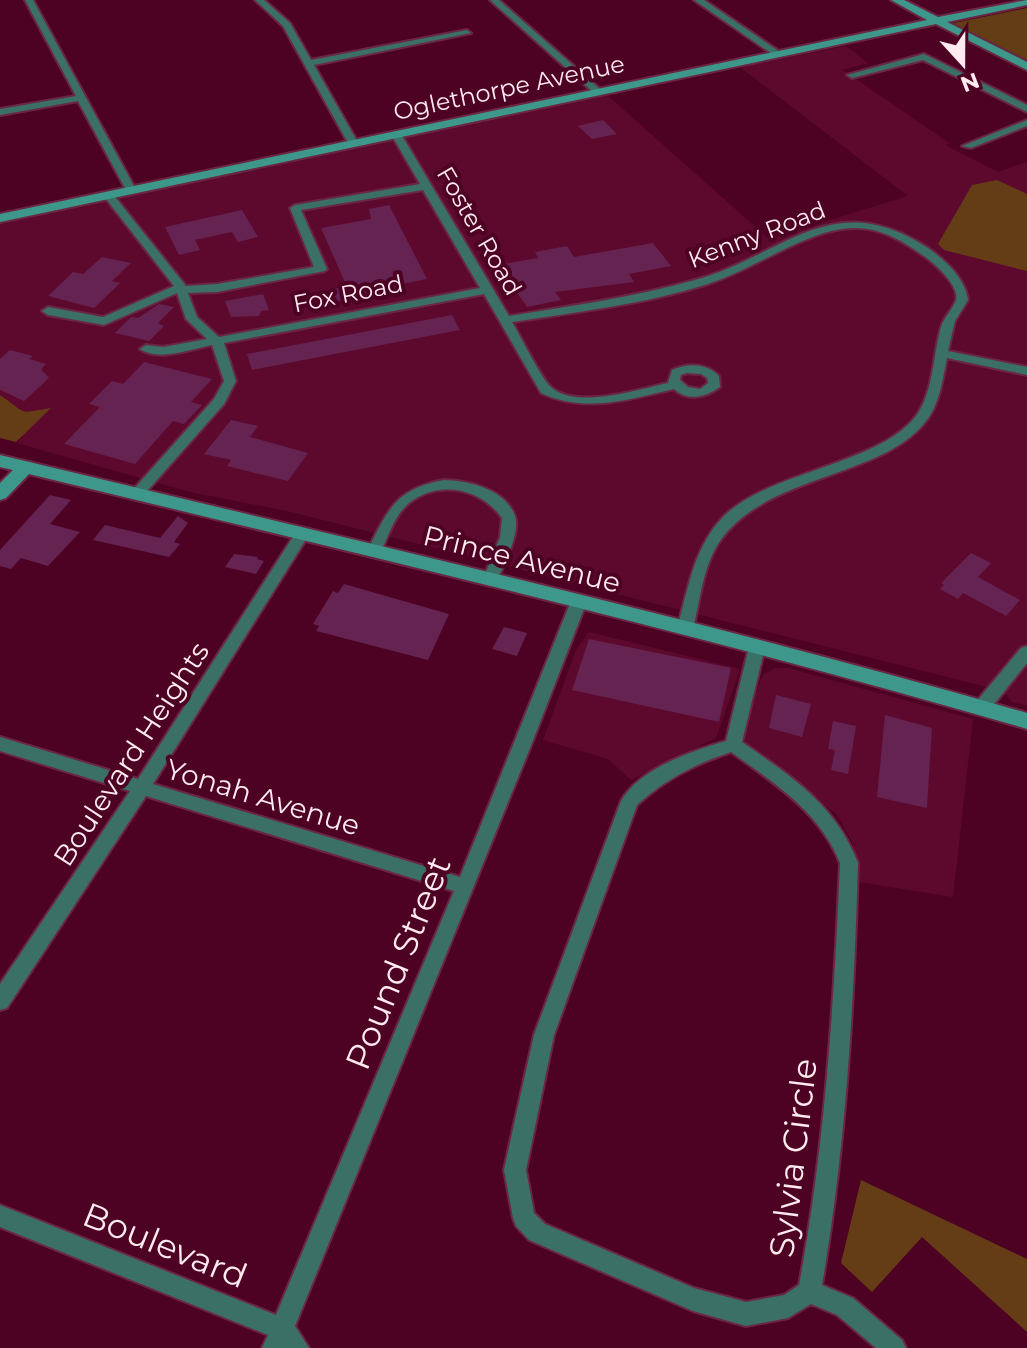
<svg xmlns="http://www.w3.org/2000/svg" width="1027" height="1348" font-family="Montserrat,sans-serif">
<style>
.built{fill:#5d092e}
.green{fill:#643d16}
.building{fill:#642350}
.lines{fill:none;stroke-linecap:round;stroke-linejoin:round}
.street-casing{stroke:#6a2744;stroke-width:4}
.secondary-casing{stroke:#6a2744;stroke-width:4}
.street{fill:#3b7067;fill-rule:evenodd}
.secondary{fill:#3d988b;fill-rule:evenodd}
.labels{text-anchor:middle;stroke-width:8;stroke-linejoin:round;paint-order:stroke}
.far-street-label{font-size:24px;fill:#feeaef;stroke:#4e0223}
.street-label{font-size:28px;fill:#feeaef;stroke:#4e0223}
.near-street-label{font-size:34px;fill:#feeaef;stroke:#4e0223}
</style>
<rect width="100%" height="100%" fill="#4e0223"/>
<g class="built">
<path d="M846,46L868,63L843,70L949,143L945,145L998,172L1027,162V706L1012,702L1003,691L287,511L190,492L17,443L23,436L0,430V224L607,95L769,239L908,196L740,67Z"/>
<path d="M589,632L740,669L716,738L631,780L608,759L543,740L576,650Z"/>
<path d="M776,668H788L973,719L953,897L859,882L852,842L838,816L790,775L747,746L744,737L757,688L764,674Z"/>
</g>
<g class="green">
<path d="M1027,8V60L953,26L954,23Z"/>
<path d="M997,180L1027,194V271L944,250L938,244L972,185Z"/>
<path d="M0,395C30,416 17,413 51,408L16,442L0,438Z"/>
<path d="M861,1180L1027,1259V1332L922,1237L872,1292L841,1263Z"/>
</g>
<g class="building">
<path d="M603,120L617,134L592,139L578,126Z"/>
<path d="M389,205L427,279L401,284L404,289L338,301L331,289L347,287L321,228L371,219L369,209Z"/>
<path d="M242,210L258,237L238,242L232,232L195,240L200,250L179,255L165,227Z"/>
<path d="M653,243L671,266L629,274L634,282L555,292L561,300L527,307L498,265L538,258L535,252L567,246L574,257Z"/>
<path d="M102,257L131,263L112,281L120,283L94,308L48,296L73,272L83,274Z"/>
<path d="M263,294L269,310L261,311L259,316L231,317L225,301Z"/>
<path d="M159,304L174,307L158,323L164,326L149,341L115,333L131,317L138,318Z"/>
<path d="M452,315L460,330L252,370L247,354Z"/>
<path d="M10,350L33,356L29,359L46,364L41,369L49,378L24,401L0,390V359Z"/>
<path d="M144,362L212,379L191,402L202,405L184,424L173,421L135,464L64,444L100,407L89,404L112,381L123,384Z"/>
<path d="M231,420L258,426L250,437L308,453L288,481L227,466L231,460L204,454Z"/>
<path d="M50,495L71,500L50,524L80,532L48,566L21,558L11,569L0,566V550Z"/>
<path d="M178,516L188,523L174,542L180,544L169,557L93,540L105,525L160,538Z"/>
<path d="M971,553L991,563L978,577L1020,600L1006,616L963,593L958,599L940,589L944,585L941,583Z"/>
<path d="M234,554L258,557L257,559L264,561L256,574L225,567Z"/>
<path d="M344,584L449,614L428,660L316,631L319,626L313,624L333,591L338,593Z"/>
<path d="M504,627L527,633L517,656L492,649Z"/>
<path d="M589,639L731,668L719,722L572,690Z"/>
<path d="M776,695L811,704L802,737L769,728Z"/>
<path d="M885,715L932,728L927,808L877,797Z"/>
<path d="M833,721L856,726L848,774L831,770L835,750L828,749Z"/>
</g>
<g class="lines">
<g class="street-casing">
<g id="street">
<path d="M25,0H33L136,190L135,192L126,190L78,101L0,115V109L76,96Z"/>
<path d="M255,0H264L290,23L311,60L467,30L471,33L314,65L358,143L353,146L348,143L283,26Z"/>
<path d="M490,0H499L601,90V94H595Z"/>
<path d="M694,0H704L783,54L775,56Z"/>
<path d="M924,54L1027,105V112L923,60L852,78L847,75Z"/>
<path d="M1027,120V126L971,148L962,146Z"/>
<path d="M396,131L401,134L509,316C571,306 634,297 695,280C785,255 832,185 928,248C945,260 965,278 968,300L955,321L948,351L1027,367V375L947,358C943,378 940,400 929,417C887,479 768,472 720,541C703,565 700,601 693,629L685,635L677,629C688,590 693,549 722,518C768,470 883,465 918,413C934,388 933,354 941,327C944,317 953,309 956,300C960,285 932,261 921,254C897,237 873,224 842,229C800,235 752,270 708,284C645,304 578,312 512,322C520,335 542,380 551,387C576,410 639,389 668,383L672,370C688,363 706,363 719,376L720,387C706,397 688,402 674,389C629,399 586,414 541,393L484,294L224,343L236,381L224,404L141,498H131L129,495L131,492L214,399L224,381L212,345C191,349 159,362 140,349L146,345L163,347L207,339L186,319L177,293L104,325L48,315L42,311L48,307L103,317L174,286L103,195L104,193H112L186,286L217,284L314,267L290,208L295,205L420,184L391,134ZM423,190L480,288L219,337L197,317L188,293L217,292L325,271L327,269L301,210ZM687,373L701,374L707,378L708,383L700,389L688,387L680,380L681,375Z"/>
<path d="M444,480C470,481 505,489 515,516C521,531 503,569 495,583L490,584L483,579L500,537L502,518C480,486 431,478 403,509C392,522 387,540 379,555L374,556L367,551C388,510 395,489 444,480Z"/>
<path d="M303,528L310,533L153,784L460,877L571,601L579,595L587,601L532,743L295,1326L309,1348H262L268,1335L0,1227V1205L276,1315L454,891L146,796L7,1008L0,1010V984L130,791L0,751V737L138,779L298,529Z"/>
<path d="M757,641L765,647L742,742C792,777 835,804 858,863C854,1005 846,1146 822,1285L853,1298L902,1340L906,1348H876L837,1315L811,1304L788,1318L746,1326L693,1311L529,1240L516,1226L513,1218L504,1170L517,1111L534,1035L621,801C640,768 692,751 726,741L749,647ZM731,752C774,783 820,812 840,863C834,1005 825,1146 799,1285L784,1295L746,1302L694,1288L545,1224L534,1213L526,1170L554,1035L637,805C666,779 693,765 731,752Z"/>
<path d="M1027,646V663L988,712H976L974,707L976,702L1021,648Z"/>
</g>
</g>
<g class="secondary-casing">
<g id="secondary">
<path d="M891,0H904L938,17L1027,0V5L947,22L1027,62V70L936,24L0,222V214L927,20Z"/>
<path d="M0,455C343,538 688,615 1027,713V729C697,632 362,555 29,474L6,498L0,500V483L13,470L0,467Z"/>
</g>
</g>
<use href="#street" class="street"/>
<use href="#secondary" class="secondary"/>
</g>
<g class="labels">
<g class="far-street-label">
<text transform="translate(509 88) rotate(-12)" y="8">Oglethorpe Avenue</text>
<text transform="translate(479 231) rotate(60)" y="8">Foster Road</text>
<text transform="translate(757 235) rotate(-21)" y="8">Kenny Road</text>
<text transform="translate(348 294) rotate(-11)" y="8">Fox Road</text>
</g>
<g class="street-label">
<text transform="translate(522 559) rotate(14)" y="10">Prince Avenue</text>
<text transform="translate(131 754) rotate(-57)" y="10">Boulevard Heights</text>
<text transform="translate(263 797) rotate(17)" y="10">Yonah Avenue</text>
</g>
<g class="near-street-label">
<text transform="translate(398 963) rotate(-68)" y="12">Pound Street</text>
<text transform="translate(793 1158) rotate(-83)" y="12">Sylvia Circle</text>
<text transform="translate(165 1245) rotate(22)" y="12">Boulevard</text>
</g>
</g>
<g transform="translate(963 64) rotate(159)" stroke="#4e0223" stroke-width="6" paint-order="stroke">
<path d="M0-6L14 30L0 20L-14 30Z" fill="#feeaef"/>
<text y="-12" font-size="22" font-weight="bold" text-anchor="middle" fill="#feeaef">N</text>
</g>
</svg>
